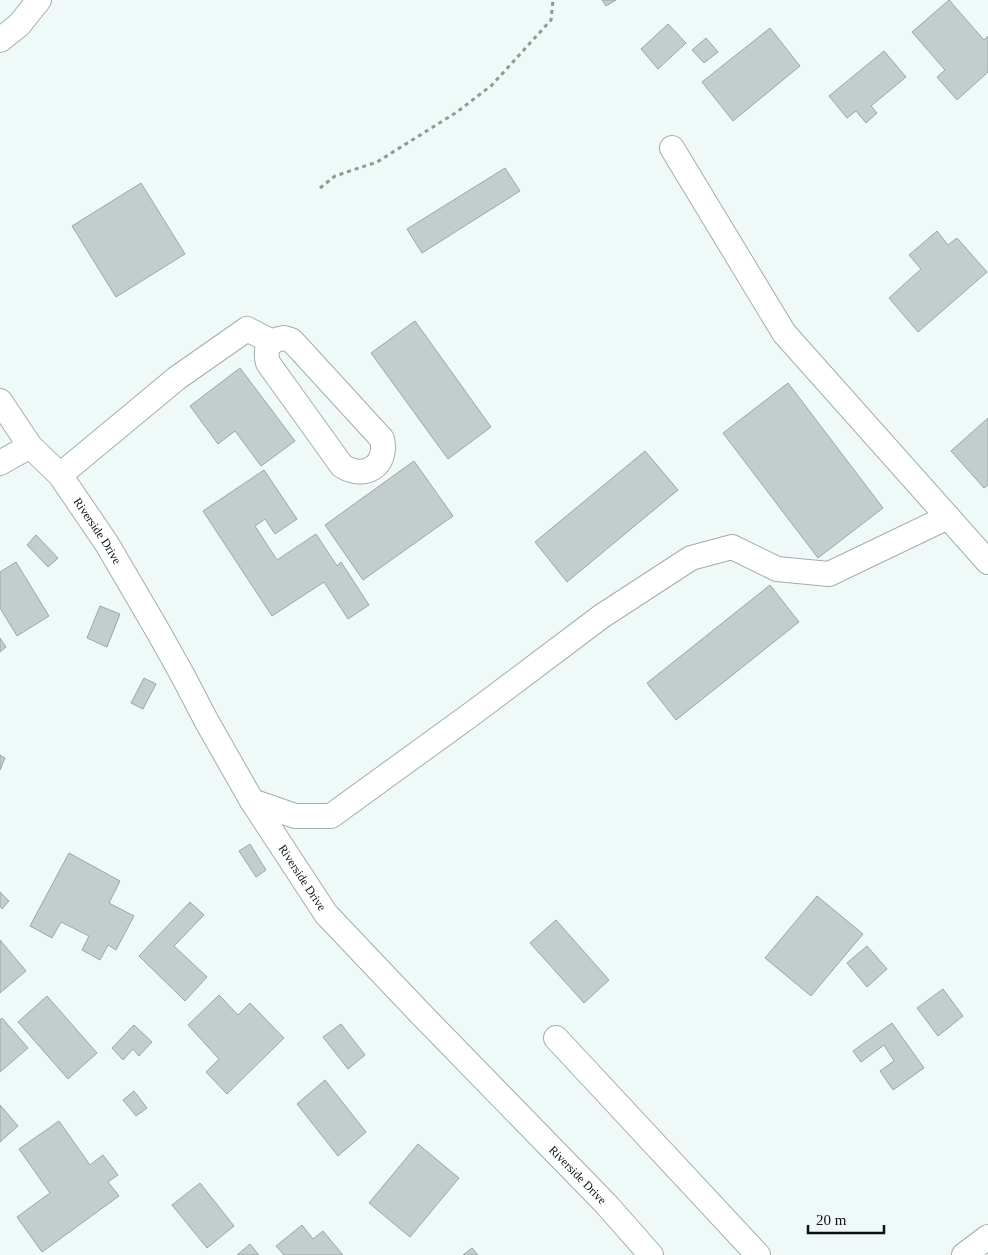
<svg xmlns="http://www.w3.org/2000/svg" width="988" height="1255" font-family="Georgia,serif">
<style>
.building{fill:#c3cdcc;stroke:#9ca6a4}
.lines{fill:none;stroke-linecap:round;stroke-linejoin:round}
.minor-casing{stroke:#a3adac;stroke-width:26}
.path{stroke:#909896;stroke-width:3;stroke-dasharray:4 4;stroke-linecap:butt}
.minor{stroke:#fff;stroke-width:24}
.labels{text-anchor:middle;stroke-width:4;stroke-linejoin:round;paint-order:stroke}
.street-label{font-size:12px;fill:#0d1111;stroke:#effaf8}
</style>
<rect width="100%" height="100%" fill="#effaf8"/>
<g class="building">
<path d="M602,0H616L606,6Z"/>
<path d="M949,0L984,40L988,36V72L957,100L937,77L945,70L912,32Z"/>
<path d="M668,24L686,43L658,69L641,49Z"/>
<path d="M770,28L800,66L733,121L702,82Z"/>
<path d="M706,38L718,52L704,63L692,50Z"/>
<path d="M884,51L906,77L871,106L877,113L866,123L856,111L847,118L829,96Z"/>
<path d="M505,168L520,191L422,253L407,229Z"/>
<path d="M141,183L185,254L116,297L72,226Z"/>
<path d="M937,231L948,245L957,238L987,272L918,332L889,298L921,269L909,255Z"/>
<path d="M415,321L491,427L448,459L371,353Z"/>
<path d="M240,368L295,441L261,466L235,431L218,444L190,406Z"/>
<path d="M788,383L883,508L818,558L723,433Z"/>
<path d="M988,418V485L984,488L951,451Z"/>
<path d="M645,451L678,490L567,582L535,542Z"/>
<path d="M414,461L453,516L363,580L325,525Z"/>
<path d="M264,470L297,519L275,534L265,519L255,526L277,560L316,534L337,566L341,562L369,605L348,619L324,582L272,616L203,511Z"/>
<path d="M36,535L58,558L48,567L27,545Z"/>
<path d="M16,562L49,616L17,636L0,608V572Z"/>
<path d="M770,585L799,622L676,720L647,683Z"/>
<path d="M100,606L120,614L107,647L87,638Z"/>
<path d="M0,638L6,647L0,652Z"/>
<path d="M144,678L156,684L143,709L131,703Z"/>
<path d="M0,755L5,758L0,770Z"/>
<path d="M250,844L266,870L256,877L239,851Z"/>
<path d="M69,853L120,881L109,903L134,916L116,950L108,945L100,960L82,950L89,936L61,922L52,938L30,926Z"/>
<path d="M0,892L9,901L2,909L0,906Z"/>
<path d="M817,896L863,934L811,996L765,958Z"/>
<path d="M190,902L204,915L174,946L207,977L185,1001L139,956Z"/>
<path d="M556,920L609,980L584,1003L530,943Z"/>
<path d="M0,940L26,971L0,993Z"/>
<path d="M867,946L887,969L867,987L847,963Z"/>
<path d="M943,989L963,1016L938,1036L917,1008Z"/>
<path d="M219,995L238,1015L250,1003L284,1038L227,1094L206,1072L219,1059L188,1025Z"/>
<path d="M47,996L97,1053L68,1079L18,1022Z"/>
<path d="M2,1018L28,1048L0,1072V1020Z"/>
<path d="M892,1023L924,1068L893,1090L880,1071L894,1061L884,1045L861,1062L853,1051Z"/>
<path d="M341,1024L365,1055L348,1069L323,1037Z"/>
<path d="M134,1025L152,1042L139,1056L133,1049L123,1060L112,1048Z"/>
<path d="M325,1080L366,1132L338,1156L297,1104Z"/>
<path d="M134,1091L147,1108L136,1116L123,1100Z"/>
<path d="M0,1105L18,1126L0,1142Z"/>
<path d="M59,1121L90,1165L103,1155L118,1175L108,1182L119,1196L42,1252L17,1217L50,1193L19,1149Z"/>
<path d="M418,1144L459,1178L410,1237L369,1203Z"/>
<path d="M200,1183L234,1226L207,1248L172,1205Z"/>
<path d="M302,1225L313,1239L323,1231L343,1255H284L276,1246Z"/>
<path d="M250,1244L259,1255H237Z"/>
<path d="M472,1248L478,1255H463Z"/>
</g>
<g class="lines">
<g class="minor-casing">
<g id="minor">
<path d="M0,40L19,25L39,0"/>
<path d="M672,148L784,333L988,562"/>
<path d="M284,338L291,340L296,345L382,439C388,466 365,480 342,466L268,363C264,348 269,340 284,338Z"/>
<path d="M0,401L30,446L0,463"/>
<path id="s1" d="M30,446L60,475L107,544L159,633L183,676L207,722L252,801L326,914L419,1012L606,1204L651,1255"/>
<path d="M60,475L118,427L177,378L247,329L272,342"/>
<path d="M252,801L295,816H331L473,713L602,616L691,558L732,547L777,569L829,574L948,517"/>
<path d="M556,1038L758,1255"/>
<path d="M964,1255L988,1237"/>
</g>
</g>
<path class="path" d="M320,188L335,176L377,162L457,112L492,85L551,20L553,0"/>
<use href="#minor" class="minor"/>
</g>
<g class="labels">
<g class="street-label">
<text dy="4" stroke="none"><textPath href="#s1" startOffset="109">Riverside Drive</textPath></text>
<text dy="4" stroke="none"><textPath href="#s1" startOffset="512">Riverside Drive</textPath></text>
<text dy="4" stroke="none"><textPath href="#s1" startOffset="918">Riverside Drive</textPath></text>
</g>
</g>
<path d="M808 1225v8h76v-8" fill="none" stroke="#0d1111" stroke-width="2.5"/>
<text x="816" y="1225" font-size="15" fill="#0d1111" stroke="#effaf8" stroke-width="4" paint-order="stroke">20 m</text>
</svg>
